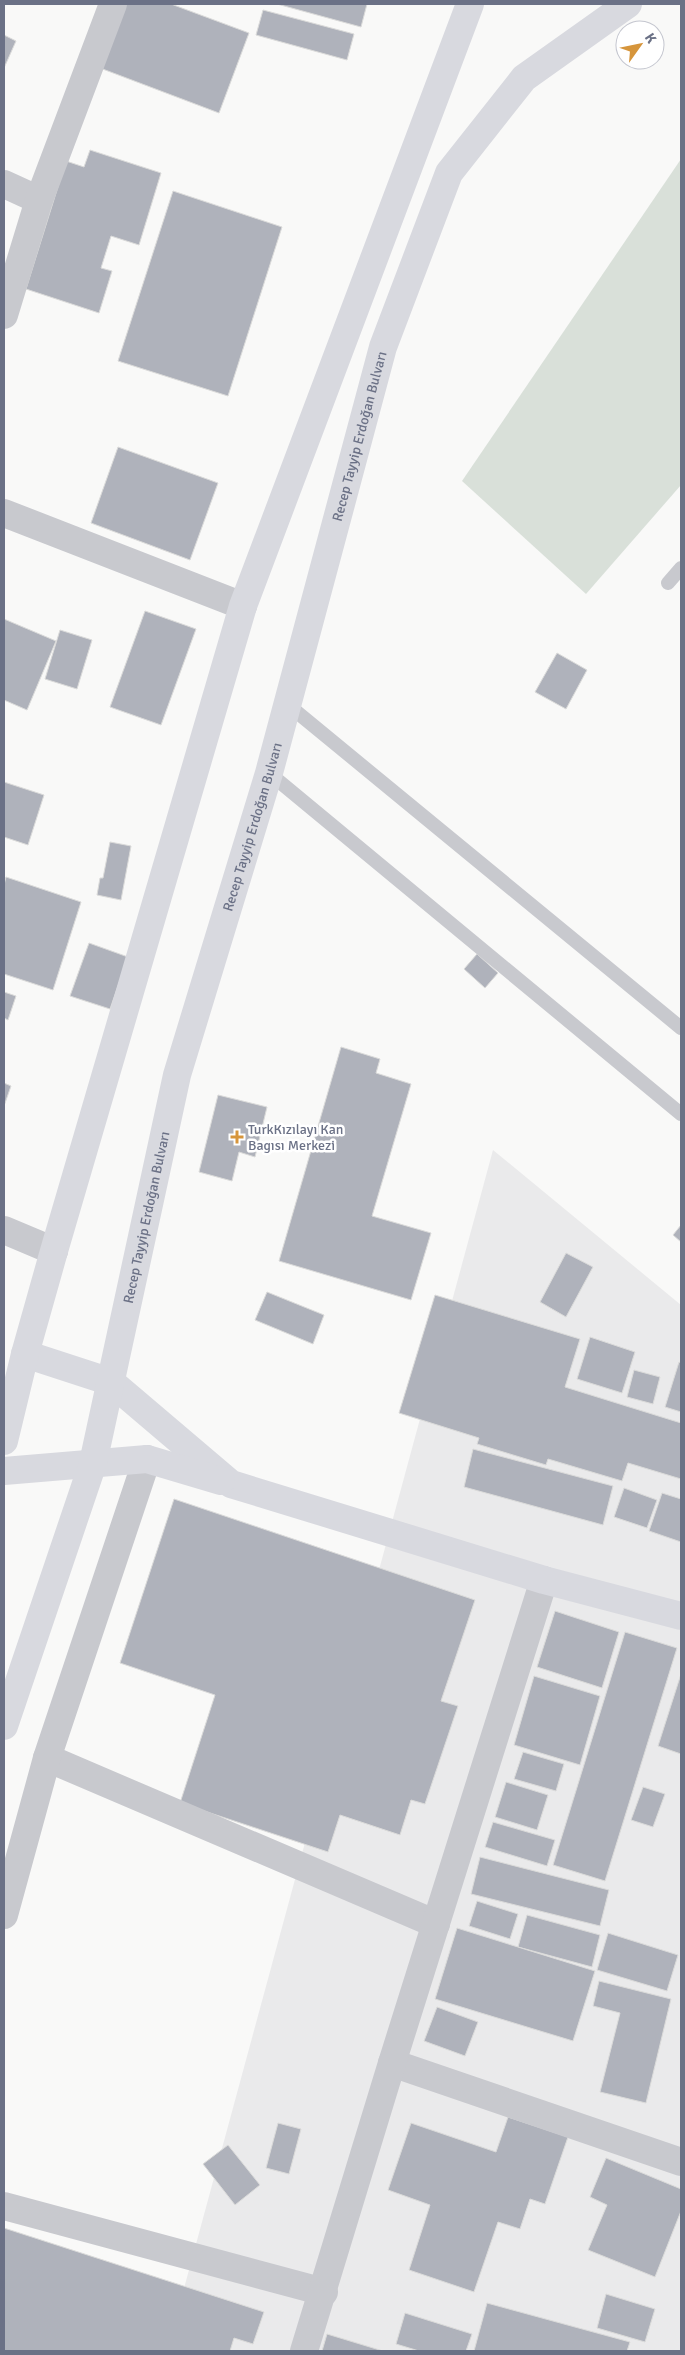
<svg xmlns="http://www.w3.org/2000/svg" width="685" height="2355" font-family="Signika,sans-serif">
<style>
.built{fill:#eaeaeb}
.green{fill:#d9e0d9}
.building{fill:#afb2bb;stroke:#dbdbda}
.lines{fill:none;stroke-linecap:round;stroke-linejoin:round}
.lane{stroke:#c8c9ce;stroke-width:14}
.street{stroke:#c8c9ce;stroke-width:28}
.secondary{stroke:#d8d9df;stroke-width:28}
.poi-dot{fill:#d6953b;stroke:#fff;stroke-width:2}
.labels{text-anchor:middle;stroke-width:5;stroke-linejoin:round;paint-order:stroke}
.street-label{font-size:14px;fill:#6b7186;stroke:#fff}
.poi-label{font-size:14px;fill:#6b7186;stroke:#fff;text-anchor:start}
</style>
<rect width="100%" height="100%" fill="#f9f9f8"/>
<path class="built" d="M493,1150L681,1305V2351H167Z"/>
<path class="green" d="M681,159V485L586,594L462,481Z"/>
<g class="building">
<path d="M124,4H171L249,33L219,113L100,68Z"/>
<path d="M277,4H367L361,27Z"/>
<path d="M263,10L354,34L347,60L256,35Z"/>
<path d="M4,35L16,41L4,68Z"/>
<path d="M90,150L161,173L139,245L111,236L101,268L112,271L99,313L26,289L66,161L84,167Z"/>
<path d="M173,191L282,227L228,396L118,361Z"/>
<path d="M118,447L218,483L190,560L91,523Z"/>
<path d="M145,611L196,629L161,725L110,707Z"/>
<path d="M4,619L56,641L27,710L4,700Z"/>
<path d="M60,630L92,640L77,689L45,679Z"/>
<path d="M557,653L587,670L566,709L535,692Z"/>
<path d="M4,782L44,795L28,845L4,837Z"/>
<path d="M110,842L131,846L121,900L97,895L100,878H103Z"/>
<path d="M6,877L81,902L53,990L4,974V885Z"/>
<path d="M89,943L128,957L110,1009L70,996Z"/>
<path d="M477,954L498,973L485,988L464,969Z"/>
<path d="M4,992L16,996L8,1020L4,1018Z"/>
<path d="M341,1047L380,1059L376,1073L411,1084L372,1216L431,1233L411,1300L279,1261Z"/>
<path d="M4,1083L11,1086L4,1106Z"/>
<path d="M218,1095L267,1107L255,1157L239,1152L232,1181L199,1172Z"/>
<path d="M681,1225V1242L673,1235Z"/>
<path d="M566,1253L593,1267L566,1317L540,1302Z"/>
<path d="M267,1292L324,1315L313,1344L255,1320Z"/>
<path d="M435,1295L580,1339L565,1387L681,1423V1479L628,1463L622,1481L548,1459L546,1465L477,1444L479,1438L399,1413Z"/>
<path d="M590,1337L635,1352L622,1393L577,1379Z"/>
<path d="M679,1362L681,1363V1412L665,1407Z"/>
<path d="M634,1370L660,1377L653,1404L627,1397Z"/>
<path d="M473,1449L613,1486L603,1525L464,1487Z"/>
<path d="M624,1488L657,1500L647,1528L614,1517Z"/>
<path d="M662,1493L681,1499V1542L649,1531Z"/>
<path d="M174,1499L475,1600L441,1701L458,1706L425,1804L411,1800L400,1835L340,1815L328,1852L180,1803L215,1695L120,1663Z"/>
<path d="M555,1611L619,1632L602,1688L537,1667Z"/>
<path d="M625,1632L677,1648L605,1881L553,1865Z"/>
<path d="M681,1674V1754L658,1746Z"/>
<path d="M534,1676L600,1696L580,1765L514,1745Z"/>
<path d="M523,1752L564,1764L556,1791L514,1779Z"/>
<path d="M506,1782L548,1795L537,1830L495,1817Z"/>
<path d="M643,1787L665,1794L653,1827L631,1820Z"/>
<path d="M493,1822L555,1840L547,1866L485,1847Z"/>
<path d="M480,1857L609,1890L600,1926L471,1894Z"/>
<path d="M477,1901L518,1914L510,1939L469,1926Z"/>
<path d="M527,1915L600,1935L592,1967L518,1947Z"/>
<path d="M457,1928L595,1971L573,2041L435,1999Z"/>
<path d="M608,1933L678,1955L667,1991L597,1970Z"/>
<path d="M599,1981L671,1999L646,2103L600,2092L620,2013L593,2006Z"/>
<path d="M437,2007L478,2022L465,2056L424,2041Z"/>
<path d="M508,2117L568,2137L545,2204L530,2199L520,2229L498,2222L474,2292L409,2270L430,2205L388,2190L411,2123L496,2152Z"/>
<path d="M278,2123L301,2129L289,2174L266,2168Z"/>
<path d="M228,2145L260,2185L235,2205L203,2164Z"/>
<path d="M606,2158L681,2189V2211L655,2277L588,2250L607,2205L590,2197Z"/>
<path d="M4,2228L264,2312L253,2344L234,2338L230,2351H4Z"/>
<path d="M606,2294L655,2309L645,2342L597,2328Z"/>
<path d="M487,2303L630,2342L627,2351H474Z"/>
<path d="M405,2313L472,2334L466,2351H419L396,2344Z"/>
<path d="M327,2334L383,2351H322Z"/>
</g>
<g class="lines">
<g class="lane">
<path d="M668,583L681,568"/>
<path d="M287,704L681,1028"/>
<path d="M269,773L681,1114"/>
</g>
<g class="street">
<path d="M4,184L39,200"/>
<path d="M4,315L39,200L113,4"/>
<path d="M4,513L243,606"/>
<path d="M4,1230L54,1251"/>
<path d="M47,1758L436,1924"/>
<path d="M4,1915L47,1758L147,1459"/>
<path d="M392,2063L681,2162"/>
<path d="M4,2206L324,2292"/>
<path d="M304,2351L392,2063L544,1580"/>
</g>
<g class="secondary">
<path d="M25,1354L111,1382L231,1484L544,1580L681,1616"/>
<path d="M4,1441L25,1354L54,1251L243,606L470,4"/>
<path d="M4,1471L147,1459L221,1481"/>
<path id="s1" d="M4,1726L93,1463L177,1075L269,773L383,347L449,173L524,78L628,4"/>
</g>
</g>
<path class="poi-dot" d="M234.5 1129.5h5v5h5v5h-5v5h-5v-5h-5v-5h5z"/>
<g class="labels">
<g class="street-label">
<text dy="5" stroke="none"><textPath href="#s1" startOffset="1339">Recep Tayyip Erdoğan Bulvarı</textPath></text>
<text dy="5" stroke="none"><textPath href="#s1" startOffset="934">Recep Tayyip Erdoğan Bulvarı</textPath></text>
<text dy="5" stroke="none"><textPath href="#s1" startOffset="529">Recep Tayyip Erdoğan Bulvarı</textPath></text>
</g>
<g class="poi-label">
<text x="248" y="1134">TurkKızılayı Kan<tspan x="248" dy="16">Bagısı Merkezi</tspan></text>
</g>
</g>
<rect width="685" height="2355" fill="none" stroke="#6b7186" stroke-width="10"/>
<g transform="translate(640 45) rotate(57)"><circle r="24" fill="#ffffff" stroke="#c4c6cf"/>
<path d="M0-4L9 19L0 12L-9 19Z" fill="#d6953b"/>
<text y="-8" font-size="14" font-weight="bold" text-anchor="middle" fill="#6b7186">K</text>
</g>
</svg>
